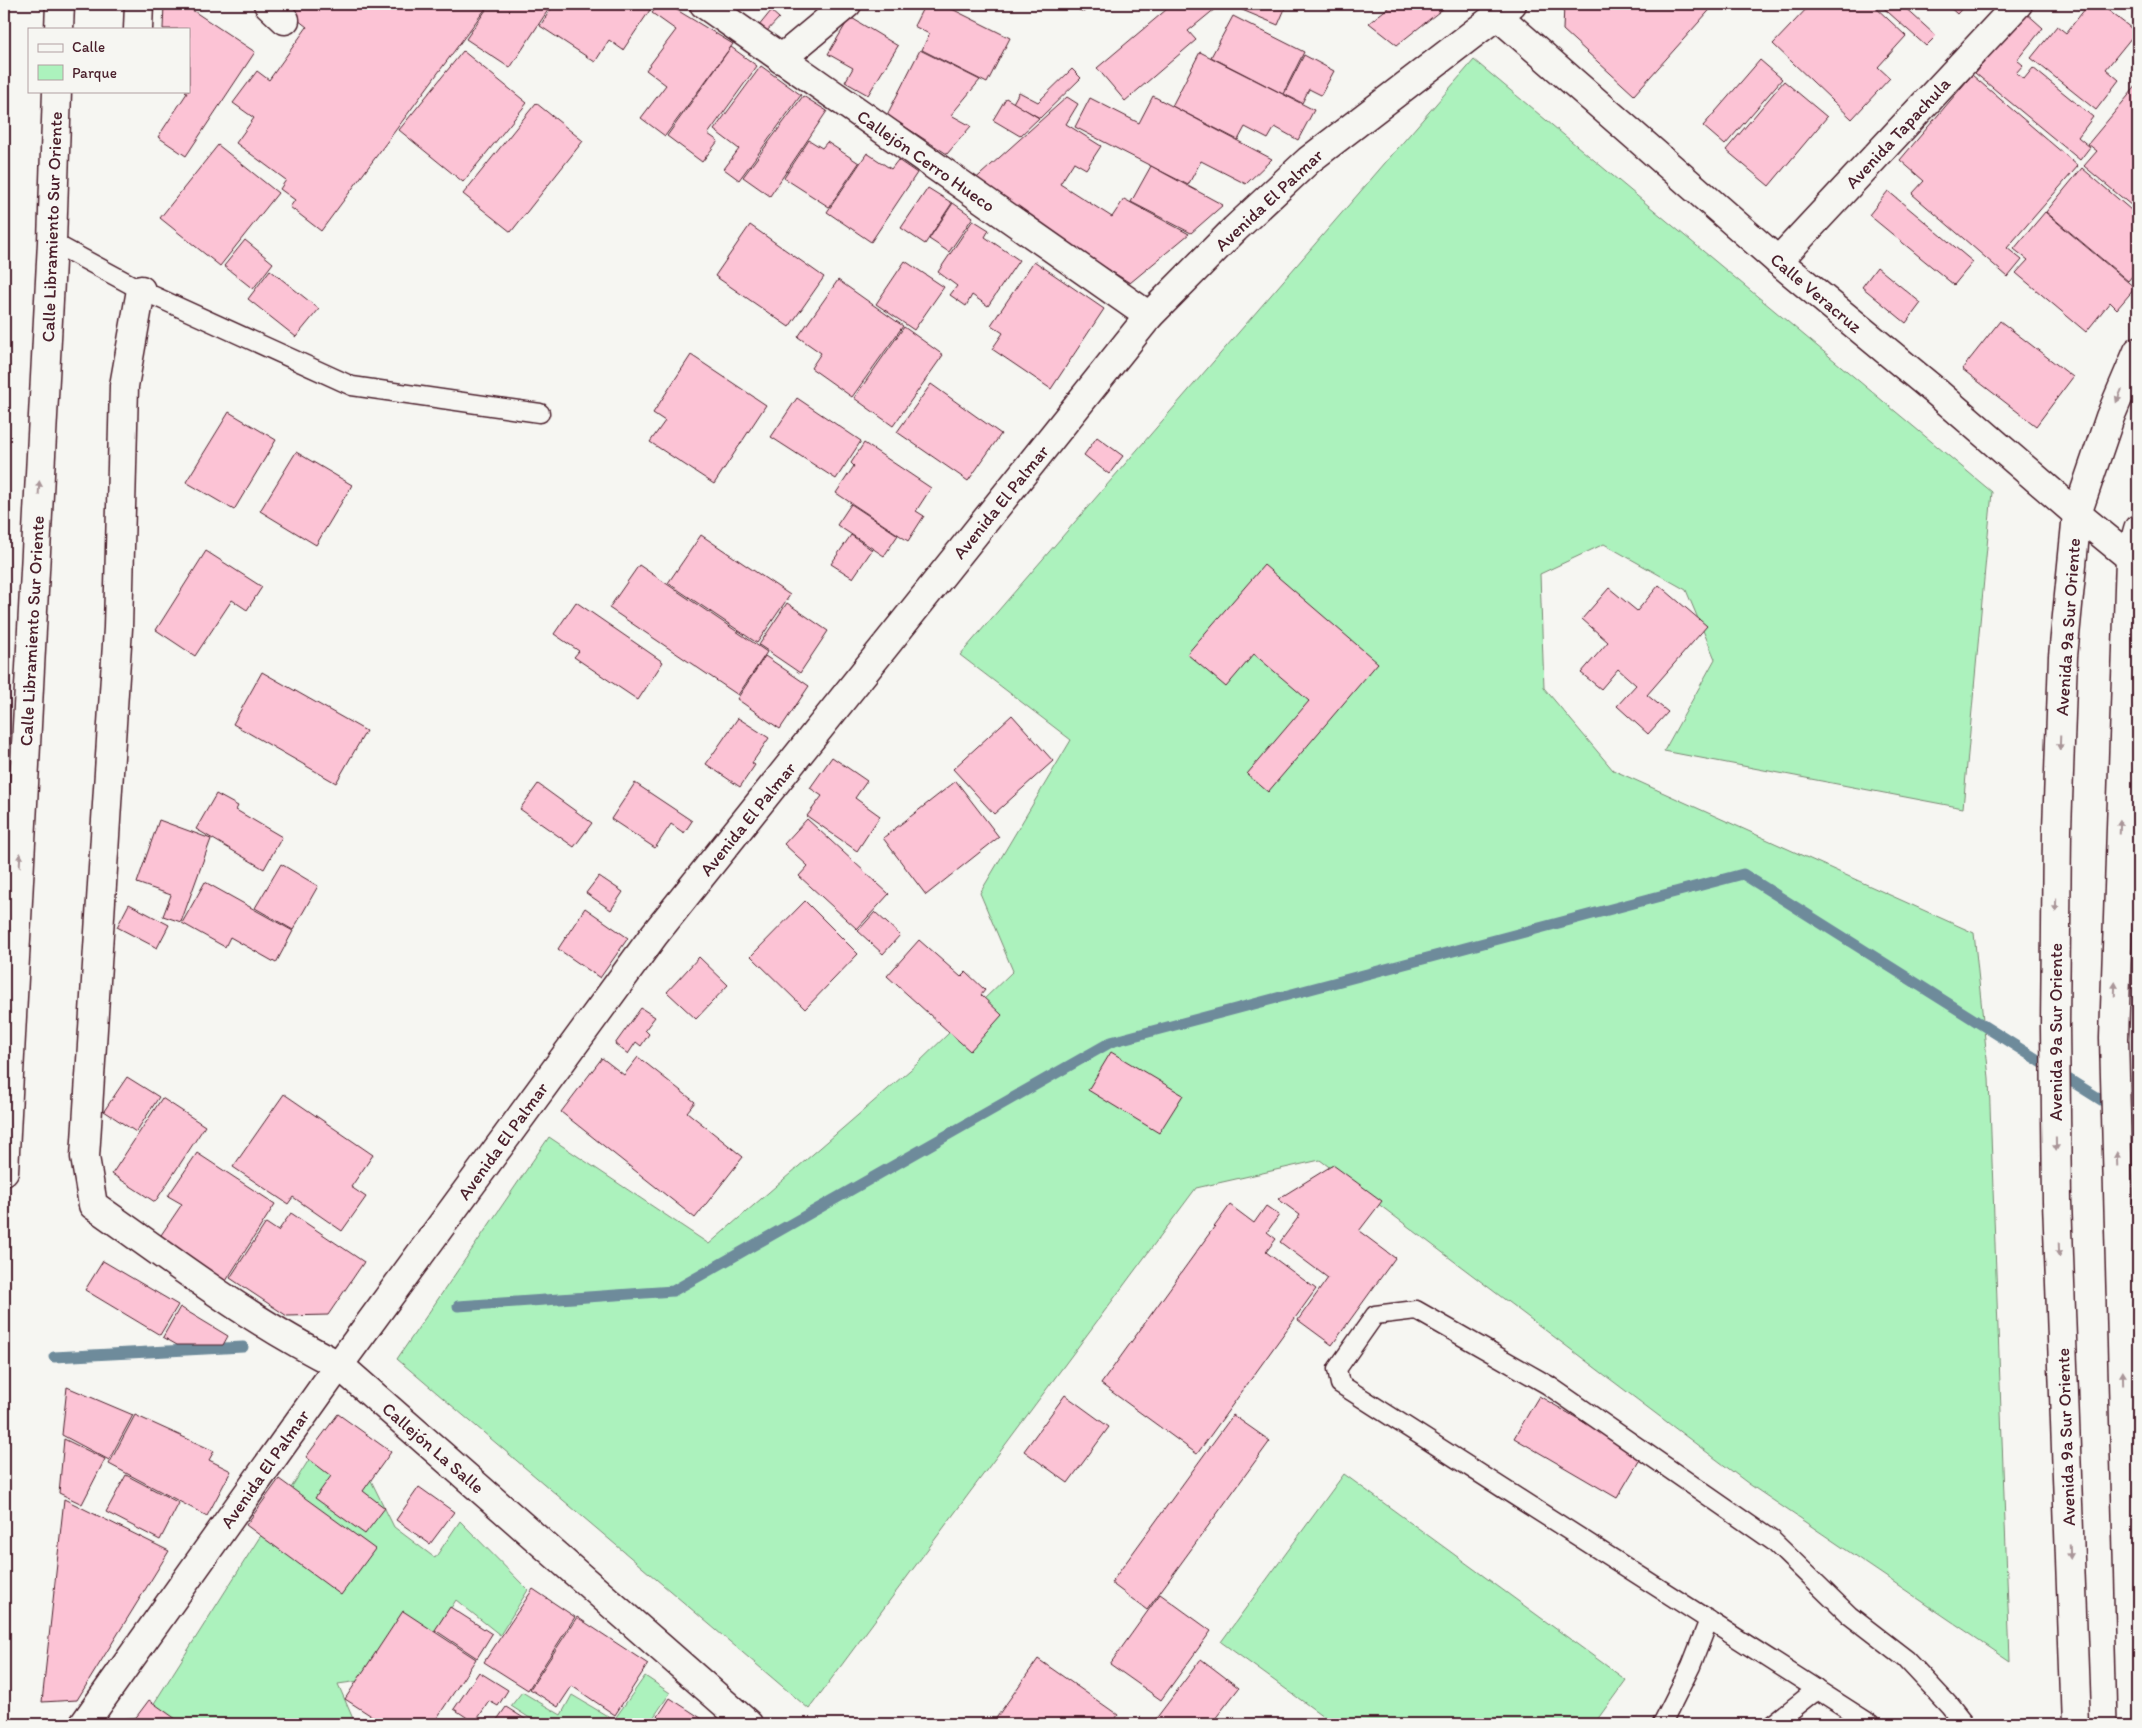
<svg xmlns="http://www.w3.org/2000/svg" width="2142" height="1728" font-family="Itim,sans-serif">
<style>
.green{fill:#acf2bd;stroke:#7b8874}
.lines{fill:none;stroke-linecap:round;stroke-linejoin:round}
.stream{stroke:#6e8b9b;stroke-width:11}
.building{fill:#fcc3d5;stroke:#4a1f2b}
.service-casing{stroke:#4a1f2b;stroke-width:21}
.minor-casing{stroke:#4a1f2b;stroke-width:31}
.secondary-casing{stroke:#4a1f2b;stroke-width:31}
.primary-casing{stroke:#4a1f2b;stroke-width:31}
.service{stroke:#f6f6f2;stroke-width:18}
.minor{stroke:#f6f6f2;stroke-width:28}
.secondary{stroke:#f6f6f2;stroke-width:28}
.primary{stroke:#f6f6f2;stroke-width:28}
.oneway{fill:#a99598}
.labels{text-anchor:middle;stroke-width:4;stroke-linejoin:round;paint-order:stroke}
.street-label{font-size:18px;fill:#4a1f2b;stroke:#f6f6f2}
</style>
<rect width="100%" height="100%" fill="#f6f6f2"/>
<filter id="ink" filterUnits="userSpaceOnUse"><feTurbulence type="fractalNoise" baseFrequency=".02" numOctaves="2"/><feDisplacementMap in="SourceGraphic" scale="10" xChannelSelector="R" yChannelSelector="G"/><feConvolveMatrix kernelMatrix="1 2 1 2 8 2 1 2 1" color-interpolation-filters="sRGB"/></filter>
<g filter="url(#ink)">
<g class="green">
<path d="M1474,60L1992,492L1963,808L1664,751L1715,659L1686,590L1604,544L1540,574L1544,688L1613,770L1974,933L1989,1078L2010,1661L1749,1484L1320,1160L1196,1188L809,1709L397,1359L549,1137L709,1244L917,1064L1013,971L980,893L1071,740L960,655Z"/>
<path d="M338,1414L394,1527L435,1558L460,1521L528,1590L500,1635L456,1600L409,1674L338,1684L354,1721L377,1724H77L146,1716Z"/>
<path d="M1344,1474L1626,1680L1594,1724H1334L1221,1642Z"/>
<path d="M645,1676L670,1693L649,1724H539L511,1706L522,1692L561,1715L572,1695L614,1720Z"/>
</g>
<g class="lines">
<g class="stream">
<path d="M458,1306L673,1291L1111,1042L1743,874L2138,1123"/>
<path d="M54,1357L243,1347"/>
</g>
</g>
<g class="building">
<path d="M164,4H183L255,52L186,156L158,137L187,93L185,91H189V29H163Z"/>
<path d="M296,4H489L321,231L290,207L295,200L280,189L286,180L236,143L254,118L233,103L257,71L269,80L307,27L289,13Z"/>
<path d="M490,4H552L510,68L466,39Z"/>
<path d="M554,4H654L623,50L609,40L595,62L540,26Z"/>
<path d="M659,4H667L733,44L665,136L641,118L666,85L646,70L676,30L652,13Z"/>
<path d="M925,4H942L1010,38L987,83L922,50L929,34L914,26Z"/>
<path d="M1065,4H1088L1084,12Z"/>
<path d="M1173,4H1209L1216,8L1188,31L1196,40L1125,101L1097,68Z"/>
<path d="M1228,4H1287L1278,25Z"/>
<path d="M1385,4H1449L1397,45L1369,23L1389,7Z"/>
<path d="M1564,4H1715L1634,95L1563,30Z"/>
<path d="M1811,4H1872L1906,36L1878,67L1890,78L1852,119L1773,44Z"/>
<path d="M1879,4H1901L1936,36L1926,46Z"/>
<path d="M1946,4H1966L1957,14Z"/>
<path d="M2089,4H2100L2136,32L2106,69L2119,80L2096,110L2031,58L2057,26L2066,33Z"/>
<path d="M771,11L779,18L765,33L758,27Z"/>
<path d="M2025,12L2043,28L2017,60L2023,65L2016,73L2024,79L2033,68L2093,117L2078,137L2090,147L2080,160L1975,73Z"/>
<path d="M1233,16L1304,52L1283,94L1211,57Z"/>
<path d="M850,17L898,46L868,95L845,82L853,68L828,54Z"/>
<path d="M731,47L757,66L708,134L718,141L702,162L667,136Z"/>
<path d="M920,50L980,80L951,115L971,126L947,154L887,115Z"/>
<path d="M463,51L527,103L463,182L399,130Z"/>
<path d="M1200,52L1314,110L1298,140L1275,127L1268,139L1245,127L1238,140L1172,106Z"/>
<path d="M1304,55L1334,71L1321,95L1309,89L1302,103L1284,94Z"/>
<path d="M1760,60L1782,79L1725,145L1703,126Z"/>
<path d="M761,66L801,95L739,180L724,169L739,149L714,130Z"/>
<path d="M1072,69L1081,78L1040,118L1013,103L1019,92L1038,102Z"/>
<path d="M1972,75L2078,166L2007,248L2022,260L2008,277L1912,194L1924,181L1900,160Z"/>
<path d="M1784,81L1827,117L1769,186L1726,150Z"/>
<path d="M2138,84V211L2084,166L2097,151L2088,144Z"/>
<path d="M803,96L827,111L770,196L743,177Z"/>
<path d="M1153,96L1272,159L1246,184L1201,161L1188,185L1075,127L1090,98L1139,123Z"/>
<path d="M1067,97L1078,104L1066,124L1101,146L1086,169L1074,162L1060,184L1112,217L1124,199L1189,234L1130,283L971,183Z"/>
<path d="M1006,98L1039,118L1020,136L993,120Z"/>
<path d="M536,103L583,141L511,232L463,194Z"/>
<path d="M809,140L822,148L827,142L859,163L829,207L784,178Z"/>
<path d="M218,145L278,193L220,266L160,218Z"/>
<path d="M867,153L891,169L898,160L917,173L871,242L827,212Z"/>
<path d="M1151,166L1223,205L1191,233L1131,202Z"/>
<path d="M2082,168L2138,216V269L2128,281L2046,212Z"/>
<path d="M928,188L952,203L925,244L901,228Z"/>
<path d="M1888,191L1973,262L1954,285L1869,215Z"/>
<path d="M953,203L973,217L949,252L929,239Z"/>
<path d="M2045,212L2135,288L2117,309L2110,302L2086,332L2016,273L2028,260L2014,249Z"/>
<path d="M973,220L989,230L985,237L1019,260L988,306L972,295L966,306L950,295L957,286L938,272Z"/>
<path d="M750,225L824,277L789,327L715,276Z"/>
<path d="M245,240L273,263L253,289L224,266Z"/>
<path d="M905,261L944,287L914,330L876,304Z"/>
<path d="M1034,261L1104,309L1051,389L992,349L1003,333L991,325Z"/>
<path d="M1877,267L1921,303L1906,323L1862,287Z"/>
<path d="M270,270L319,309L296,337L248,299Z"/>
<path d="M838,280L903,326L852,397L811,368L821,353L798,337Z"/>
<path d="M2000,321L2073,377L2036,426L1962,369Z"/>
<path d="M904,327L943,355L893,426L854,398Z"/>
<path d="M691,355L766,405L714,484L650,442L665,421L653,413Z"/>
<path d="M931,384L1001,434L968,481L897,432Z"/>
<path d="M797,398L861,441L836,479L771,437Z"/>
<path d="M229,412L276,440L234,510L186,482Z"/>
<path d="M1097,437L1123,456L1109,474L1084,455Z"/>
<path d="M864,443L931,488L916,511L924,516L908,541L836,493L854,466L851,463Z"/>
<path d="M296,452L352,485L316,545L260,511Z"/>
<path d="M851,504L898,535L884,556L837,525Z"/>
<path d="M701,535L790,595L757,643L668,583Z"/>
<path d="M851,535L872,550L853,578L831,564Z"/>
<path d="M206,551L262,587L247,610L232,600L195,656L156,630Z"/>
<path d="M639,565L767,652L738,695L609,608Z"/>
<path d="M1264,565L1378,663L1268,792L1247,774L1309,701L1254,654L1226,687L1187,654Z"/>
<path d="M1659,585L1707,626L1647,695L1668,712L1648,734L1617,706L1636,685L1618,669L1601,689L1581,673L1608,642L1582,619L1609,588L1637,611Z"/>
<path d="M576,602L663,662L638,700L574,657L579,651L554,634Z"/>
<path d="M787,603L828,631L800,673L759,645Z"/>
<path d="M765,656L809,686L780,729L737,699Z"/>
<path d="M262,672L366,731L336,783L233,724Z"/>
<path d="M1012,715L1053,761L994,814L953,769Z"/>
<path d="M738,718L769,738L752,763L755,765L740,787L706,764Z"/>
<path d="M832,757L867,781L855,798L880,816L857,851L807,816L822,796L810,788Z"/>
<path d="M956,781L999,837L926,895L883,838Z"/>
<path d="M635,783L692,821L684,833L671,824L655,848L611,819Z"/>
<path d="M538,784L592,823L574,847L520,809Z"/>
<path d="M216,794L238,806L236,810L282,837L264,869L196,829Z"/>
<path d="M807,819L889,894L857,929L799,876L808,866L784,844Z"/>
<path d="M159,820L211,839L181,922L163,916L171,895L137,883Z"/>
<path d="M281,864L318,886L293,930L255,908Z"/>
<path d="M599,876L623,892L611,910L586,893Z"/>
<path d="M205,882L293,931L276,963L230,937L225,947L182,923Z"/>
<path d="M805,901L858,954L805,1009L751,956Z"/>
<path d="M129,904L169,925L157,948L117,927Z"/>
<path d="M585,908L628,938L600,978L558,949Z"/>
<path d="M875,912L900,935L883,954L858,931Z"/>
<path d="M919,940L961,977L966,972L985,990L981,995L1002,1015L970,1051L887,976Z"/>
<path d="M699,957L728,985L696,1019L667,992Z"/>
<path d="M641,1008L655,1017L645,1030L649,1034L641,1046L636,1042L628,1054L615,1044Z"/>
<path d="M1111,1052L1183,1095L1159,1133L1088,1090Z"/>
<path d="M638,1057L695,1102L687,1112L743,1157L695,1218L561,1112L602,1058L624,1075Z"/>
<path d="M127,1077L159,1097L136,1132L104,1111Z"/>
<path d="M284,1094L373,1155L351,1187L366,1197L342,1231L293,1197L288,1204L233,1167Z"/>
<path d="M162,1098L205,1126L155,1202L112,1174Z"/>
<path d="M197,1153L275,1204L226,1281L159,1238L182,1204L168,1196Z"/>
<path d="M1333,1165L1382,1201L1359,1231L1395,1258L1332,1345L1298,1320L1328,1278L1280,1242L1300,1215L1278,1199Z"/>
<path d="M1230,1205L1254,1223L1266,1206L1279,1215L1267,1232L1276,1239L1266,1252L1316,1289L1197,1454L1101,1384Z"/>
<path d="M291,1213L364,1262L328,1315L287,1316L230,1278L266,1223L278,1231Z"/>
<path d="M103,1261L178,1305L160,1335L85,1290Z"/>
<path d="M180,1307L228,1336L223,1345H177L163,1337Z"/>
<path d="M67,1387L133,1415L109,1460L62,1435Z"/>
<path d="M1065,1395L1109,1427L1068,1483L1024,1451Z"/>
<path d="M1539,1396L1642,1456L1617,1498L1514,1438Z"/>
<path d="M338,1414L391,1452L363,1491L385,1508L365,1534L315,1498L331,1476L306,1457Z"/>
<path d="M135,1415L214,1451L209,1460L231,1471L207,1516L109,1464Z"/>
<path d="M1233,1415L1270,1441L1147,1610L1111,1583Z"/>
<path d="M64,1439L105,1459L82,1504L59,1493Z"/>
<path d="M126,1475L179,1503L160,1540L106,1512Z"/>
<path d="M279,1479L375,1549L341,1595L246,1525Z"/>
<path d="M419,1487L454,1512L430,1544L396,1520Z"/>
<path d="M64,1499L169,1551L77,1700L42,1702Z"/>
<path d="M533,1589L575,1617L528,1690L484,1662Z"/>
<path d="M1160,1594L1211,1631L1161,1700L1110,1664Z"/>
<path d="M450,1607L492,1634L477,1658L435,1630Z"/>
<path d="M403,1611L476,1659L433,1724H384L345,1699Z"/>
<path d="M577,1617L648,1664L615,1715L572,1686L558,1707L530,1689Z"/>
<path d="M1038,1659L1118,1715L1112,1724H992Z"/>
<path d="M1201,1659L1239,1688L1211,1724H1152Z"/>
<path d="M479,1672L508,1690L498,1706L489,1701L475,1723L454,1709Z"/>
<path d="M670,1698L710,1724H653Z"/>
<path d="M149,1700L183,1724H131Z"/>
<path d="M506,1707L533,1724H494Z"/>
</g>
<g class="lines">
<g class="service-casing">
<g id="service">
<path d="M52,242L141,290L352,386L540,413"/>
<path d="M1662,1724L1691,1666L1709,1620"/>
<path d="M1773,1724L1817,1689"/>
<path d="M1871,1724L1340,1384L1337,1369L1375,1315L1416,1310L1548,1385L1773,1541L1849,1615L1906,1659L1949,1705L1964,1724"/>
</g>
</g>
<g class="minor-casing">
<g id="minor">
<path d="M268,4L285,20"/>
<path d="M704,4L1149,316"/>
<path d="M1498,16L1778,261L1934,390L2077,514L2138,564"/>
<path d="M138,29L139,4"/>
<path d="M781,59L847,4"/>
<path d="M1778,261L2018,4"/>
<path d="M141,290L124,386L118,628L85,1157L93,1205C173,1261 251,1322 339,1365L748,1724"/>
<path d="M84,1724L339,1365L654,935L1149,316L1235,229L1309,160L1512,4"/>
</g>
</g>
<g class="secondary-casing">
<g id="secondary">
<path d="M2076,1724L2057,1201L2055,1026L2057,830L2063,656L2077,514L2110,417L2138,351"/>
<path d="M2132,1724L2114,1038L2130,558L2138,529"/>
</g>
</g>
<g class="primary-casing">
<g id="primary">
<path d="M59,29L60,4"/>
<path d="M4,1171L52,242L57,91"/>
</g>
</g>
<use href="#service" class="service"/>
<use href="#minor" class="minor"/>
<use href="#secondary" class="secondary"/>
<use href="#primary" class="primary"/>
</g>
<defs><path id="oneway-solid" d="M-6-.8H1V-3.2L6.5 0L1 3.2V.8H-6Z" transform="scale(1.25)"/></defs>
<g class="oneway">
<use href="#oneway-solid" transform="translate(2119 396) rotate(113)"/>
<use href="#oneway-solid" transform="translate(39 488) rotate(-87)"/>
<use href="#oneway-solid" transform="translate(2060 743) rotate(92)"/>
<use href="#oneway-solid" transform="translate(2120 827) rotate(-88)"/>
<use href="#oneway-solid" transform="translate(20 860) rotate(-87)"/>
<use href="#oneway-solid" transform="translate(2056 905) rotate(91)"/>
<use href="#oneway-solid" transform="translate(2115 989) rotate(-88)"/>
<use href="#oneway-solid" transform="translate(2056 1144) rotate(89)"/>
<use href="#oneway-solid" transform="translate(2117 1159) rotate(-92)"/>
<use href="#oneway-solid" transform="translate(2059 1250) rotate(88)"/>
<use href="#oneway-solid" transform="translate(2123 1378) rotate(-91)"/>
<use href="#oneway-solid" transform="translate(2070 1552) rotate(88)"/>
</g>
</g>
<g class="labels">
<g class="street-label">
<text transform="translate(1898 133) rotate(-47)" y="6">Avenida Tapachula</text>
<text transform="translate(926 161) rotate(35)" y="6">Callejón Cerro Hueco</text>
<text transform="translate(1269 200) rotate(-43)" y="6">Avenida El Palmar</text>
<text transform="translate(52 227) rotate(-88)" y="6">Calle Libramiento Sur Oriente</text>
<text transform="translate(1816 293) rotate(40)" y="6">Calle Veracruz</text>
<text transform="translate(1001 502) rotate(-51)" y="6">Avenida El Palmar</text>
<text transform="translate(2068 627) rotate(-86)" y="6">Avenida 9a Sur Oriente</text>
<text transform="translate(32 631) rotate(-87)" y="6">Calle Libramiento Sur Oriente</text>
<text transform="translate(748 819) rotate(-51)" y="6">Avenida El Palmar</text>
<text transform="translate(2056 1032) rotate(-90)" y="6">Avenida 9a Sur Oriente</text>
<text transform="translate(503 1141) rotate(-54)" y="6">Avenida El Palmar</text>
<text transform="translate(2066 1437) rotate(-92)" y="6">Avenida 9a Sur Oriente</text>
<text transform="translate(433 1448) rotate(41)" y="6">Callejón La Salle</text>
<text transform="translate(265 1469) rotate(-55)" y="6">Avenida El Palmar</text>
</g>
</g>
<rect width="2142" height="1728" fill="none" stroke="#f6f6f2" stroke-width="20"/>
<rect x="10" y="10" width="2122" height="1708" fill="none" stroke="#4a1f2b" stroke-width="2" filter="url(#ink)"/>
<rect x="28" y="28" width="162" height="65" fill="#f6f6f2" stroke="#b1a0a2"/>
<rect x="38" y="44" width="25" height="8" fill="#f6f6f2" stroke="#b1a0a2"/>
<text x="72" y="52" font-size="15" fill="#4a1f2b">Calle</text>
<rect x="38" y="65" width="25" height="15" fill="#acf2bd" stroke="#b1a0a2"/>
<text x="72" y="78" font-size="15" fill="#4a1f2b">Parque</text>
</svg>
